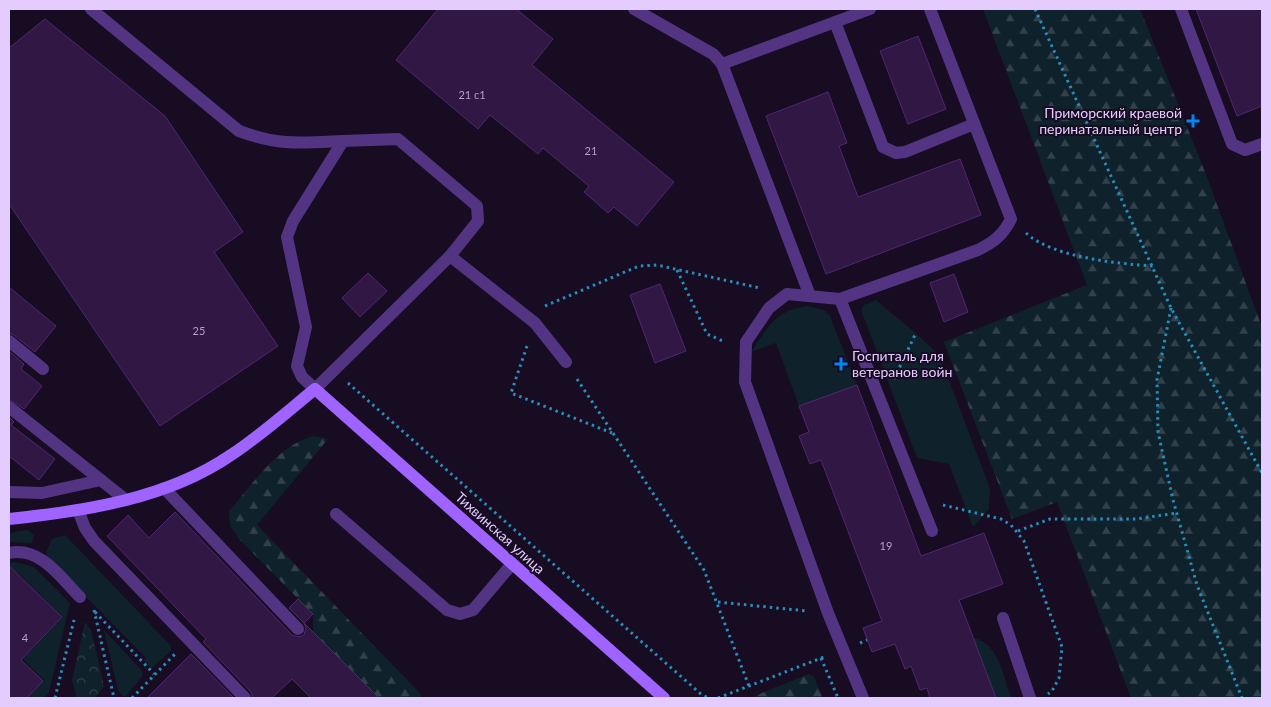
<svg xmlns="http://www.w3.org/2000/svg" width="1271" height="707" font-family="Lato,sans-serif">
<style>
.grass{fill:#0f222c}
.forest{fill:url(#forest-firs)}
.park{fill:url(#park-crowns)}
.building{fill:#301744;stroke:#502771}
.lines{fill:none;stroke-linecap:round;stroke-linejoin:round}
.path{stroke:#278db9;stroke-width:3;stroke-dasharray:2.5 4;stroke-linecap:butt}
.lane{stroke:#533483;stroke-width:12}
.secondary{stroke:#9f63ff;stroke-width:12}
.poi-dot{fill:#0086f7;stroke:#170c22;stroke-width:2}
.labels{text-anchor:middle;stroke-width:4;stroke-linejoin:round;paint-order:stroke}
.number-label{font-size:11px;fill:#b79fd0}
.poi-label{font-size:14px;fill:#e4ccff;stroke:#170c22;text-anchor:end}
.street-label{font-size:14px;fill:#e4ccff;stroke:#170c22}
</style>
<defs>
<pattern id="forest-firs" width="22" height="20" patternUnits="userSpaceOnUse" patternTransform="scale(1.25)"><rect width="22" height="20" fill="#0f222c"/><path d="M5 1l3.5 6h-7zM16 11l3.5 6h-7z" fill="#32414c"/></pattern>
<pattern id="park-crowns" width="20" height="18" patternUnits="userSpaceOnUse" patternTransform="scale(1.25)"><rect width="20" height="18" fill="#0f222c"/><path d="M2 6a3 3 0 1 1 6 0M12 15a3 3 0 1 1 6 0" fill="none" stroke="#32414c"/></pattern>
</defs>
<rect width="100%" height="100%" fill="#170c22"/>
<g class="grass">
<path d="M876,300C897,319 922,336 940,357L990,488L989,509L973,527L949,464L917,458L861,310L864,305Z"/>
<path d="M808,306L824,310L830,316L857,385L799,406L776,343L751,352C770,326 773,311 808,306Z"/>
<path d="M28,530L34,535L32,543L9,542V533Z"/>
<path d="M65,535L171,646V651L151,669L144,661L146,658L47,557L46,552L52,539Z"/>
<path d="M15,562L34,567L70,603L49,692L44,698H28L44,680L23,659L63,617L18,573L9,582V563Z"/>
<path d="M104,630L143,672L142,677L126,696H123L118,690Z"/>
<path d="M973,638C999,643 1003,676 1011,698H996Z"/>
</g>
<g class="forest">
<path d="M983,9H1140L1205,172L1262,327V698H1131L1057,502L1012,519L944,342L1087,285Z"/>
<path d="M313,436L328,439L257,525L417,690L423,698H378L313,633V614L240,540L230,526L229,511C254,483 276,447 313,436Z"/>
<path d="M809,674L814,677L823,698H750Z"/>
</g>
<path class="park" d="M85,622L91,630L104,686L95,698H77L72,680Z"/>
<g class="building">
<path d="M438,9H516L553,39L532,65L674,182L637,226L614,207L608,213L584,192L589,186L543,148L538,154L490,115L478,129L396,60Z"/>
<path d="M1196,9H1262V106L1237,116Z"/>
<path d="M45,19L165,116L243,232L214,252L278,346L160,426L9,204V48Z"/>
<path d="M918,36L946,109L908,124L880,51Z"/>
<path d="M828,92L847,143L839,146L858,197L960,159L981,215L826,274L766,116Z"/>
<path d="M368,273L387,291L360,317L342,298Z"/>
<path d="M954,274L968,312L944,322L930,283Z"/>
<path d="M660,284L686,351L655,363L630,295Z"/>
<path d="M9,287L56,326L35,352L14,335L9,333Z"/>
<path d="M9,351L24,364L21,369L42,386L24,409L9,399Z"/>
<path d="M857,385L921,556L984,533L1003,584L959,600L996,698H930L927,688L920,690L911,666L905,669L895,644L872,652L863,628L882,621L821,460L810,464L799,436L809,432L799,406Z"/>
<path d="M9,417L14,422L11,425L55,459L39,480L9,456Z"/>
<path d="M175,512L292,635L299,637L304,635L306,628L304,623L379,698H311L292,679L272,698H253L251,692L203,642L206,639L107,536L128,515L149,538Z"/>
<path d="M9,566L62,617L21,660L43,681L27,698H9Z"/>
<path d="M298,599L313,614L304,623L289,608Z"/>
<path d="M191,654L234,698H147Z"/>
</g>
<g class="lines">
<g class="path">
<path d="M1035,9L1171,308L1262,473"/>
<path d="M1026,233C1052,257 1118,264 1154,266"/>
<path d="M677,270L707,334L725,342"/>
<path d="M545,306L639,266L657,265L760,288"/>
<path d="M1171,308L1157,380L1158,432L1173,500L1197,585L1242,698"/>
<path d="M527,346L511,393L612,433"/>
<path d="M577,379L704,570L749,686"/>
<path d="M894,379L915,335"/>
<path d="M348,383L702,695L709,698"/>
<path d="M943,505L1001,519L1011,525L1024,541L1062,647L1059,678L1052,691L1048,694"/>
<path d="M1018,531L1050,519H1136L1177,513"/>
<path d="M718,602L807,611"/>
<path d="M94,610L114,698"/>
<path d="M95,612L154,674"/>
<path d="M860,643L867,640"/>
<path d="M821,658L838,698"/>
<path d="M55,698L75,616"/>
<path d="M132,698L175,654"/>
<path d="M718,698L824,657"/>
</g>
<g class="lane">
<path d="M91,9L239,131C280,146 301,143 343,141"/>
<path d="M634,9L713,54L722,64"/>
<path d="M1181,9L1232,144L1245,150L1262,144"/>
<path d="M835,22L883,147L896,153L905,152L974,124"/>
<path d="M398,139L477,206L478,221L450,256L315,389L302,377L297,366L306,327L287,237L293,221L343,141Z"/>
<path d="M450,256L535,323L566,362"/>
<path d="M810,296L722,64L870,9"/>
<path d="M840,299L932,531"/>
<path d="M9,341L43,369"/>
<path d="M9,407L126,500"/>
<path d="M164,488L298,629"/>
<path d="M9,492L42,493L101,480"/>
<path d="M78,510L85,528L94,541L245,698"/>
<path d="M336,514L447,610L460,614L473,610L512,564"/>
<path d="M9,553C40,546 61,578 80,597"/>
<path d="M1003,618L1030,698"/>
<path d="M863,698L828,613L745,382L746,342L769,308L787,294L840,299L978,250C994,242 1003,235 1011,219L930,9"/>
</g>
<path class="secondary" d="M9,519C84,511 167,499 231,455C260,436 288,411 315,389L664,698"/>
</g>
<g class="poi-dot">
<path d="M1190.5 113.5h5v5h5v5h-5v5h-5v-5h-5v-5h5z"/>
<path d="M838.5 356.5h5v5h5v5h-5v5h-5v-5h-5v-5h5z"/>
</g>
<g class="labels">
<g class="number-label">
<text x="472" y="99">21 с1</text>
<text x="591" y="155">21</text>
<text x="199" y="335">25</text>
<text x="886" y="550">19</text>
<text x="25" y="642">4</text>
</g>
<g class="poi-label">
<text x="1182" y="118">Приморский краевой<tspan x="1182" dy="16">перинатальный центр</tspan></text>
<text x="852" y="361" text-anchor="start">Госпиталь для<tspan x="852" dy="16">ветеранов войн</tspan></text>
</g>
<g class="street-label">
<text transform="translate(500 533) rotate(42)" y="5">Тихвинская улица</text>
</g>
</g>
<rect width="1271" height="707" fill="none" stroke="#e4ccff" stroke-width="20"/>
</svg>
